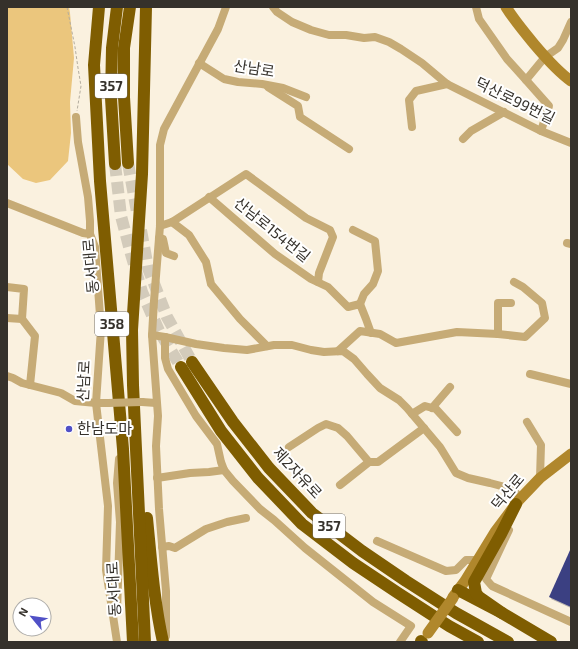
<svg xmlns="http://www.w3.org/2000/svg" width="578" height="649" font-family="'Exo 2','Noto Sans KR',sans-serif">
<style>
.green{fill:#ebc67d}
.building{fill:#3b3f82;filter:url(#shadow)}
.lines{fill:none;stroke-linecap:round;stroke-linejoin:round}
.highway-tunnel{stroke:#d3cbbb;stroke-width:12;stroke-dasharray:12 6;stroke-linecap:butt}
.path{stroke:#b4ad9f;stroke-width:1;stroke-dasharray:3 2;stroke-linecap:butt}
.street{stroke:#c6ab76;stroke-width:8}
.secondary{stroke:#b0872c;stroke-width:11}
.highway{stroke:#7f5d01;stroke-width:12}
.street-bridge{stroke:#c6ab76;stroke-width:8}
.secondary-bridge{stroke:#b0872c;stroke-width:11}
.poi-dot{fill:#5050c6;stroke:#fff;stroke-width:1.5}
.labels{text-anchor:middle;stroke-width:4;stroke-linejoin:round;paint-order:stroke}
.shield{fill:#fff;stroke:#726f6b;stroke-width:1}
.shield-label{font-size:14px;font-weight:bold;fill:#35312b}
.street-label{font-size:15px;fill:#35312b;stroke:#fff}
.poi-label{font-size:15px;fill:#35312b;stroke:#fff;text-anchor:start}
</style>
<defs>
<filter id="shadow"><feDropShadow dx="2" dy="2" stdDeviation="0" flood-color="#0004"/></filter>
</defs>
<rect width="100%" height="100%" fill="#faf1df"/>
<path class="green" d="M7,7H69L70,13L74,58L70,102L71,133L68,161L50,180L36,183L23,179L7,164Z"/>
<path class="building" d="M571,548V607L549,597Z"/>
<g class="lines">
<g class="highway-tunnel">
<path d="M128,163L137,212"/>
<path d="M115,164L121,216L131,254L142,292L159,331L181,367"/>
<path d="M141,230L148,268L167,317L192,362"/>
</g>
<path class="path" d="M67,7L75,47L78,68L81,86L77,111"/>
<g class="street">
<path d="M273,7L277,12L292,22L311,30L329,35H346L364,38L375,37L389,42L401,49L422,63L447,84L541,131L571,143"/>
<path d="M476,7L479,19L507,59L526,80L545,57L558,48L563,40L571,22"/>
<path d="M199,63L224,79L238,82L262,84L283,88L306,97"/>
<path d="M526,80L549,106L541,131"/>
<path d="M268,87L298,106L300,117L349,149"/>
<path d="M76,117L78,142L88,197L90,221V234L95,247L101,329L96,403L108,506L106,570L117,642"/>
<path d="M412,127L409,100L416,91L447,84"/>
<path d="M463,139L471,131L504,112"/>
<path d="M209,197L275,254L311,279L328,287L348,307L360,304L366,319L371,333"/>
<path d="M7,203L83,233L90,234"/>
<path d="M172,222L189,235L206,262L211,284L240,319L267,346"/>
<path d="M160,226L172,222L246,174L306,218L330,230L333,237L319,273L318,282"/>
<path d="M353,230L375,241L378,271L373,284L364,294L360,304"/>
<path d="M159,238L163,239L166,253L174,256"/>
<path d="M567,243L571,244"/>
<path d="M7,287L24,289L22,319"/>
<path d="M7,318L22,319L35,336L30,385"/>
<path d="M498,334V303H511"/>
<path d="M152,335L165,337L196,344L224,348L247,350L274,345H292L311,350L324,352L343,351L354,359L367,374L380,388L399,400L407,408L440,447L456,473L468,478L490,483L512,489L521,498"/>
<path d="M165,337V358L168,369L196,416L217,444L221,462L224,470L233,481L260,509L274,520L305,548L373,602L411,626L400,642"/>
<path d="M338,351L360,331L380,334L396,343L457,332L498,334L525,337L545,318L542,303L523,287L514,282"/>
<path d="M530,374L571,384"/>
<path d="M7,376L13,378L22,383L61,393L75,401L96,403H108"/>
<path d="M142,402L156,403"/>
<path d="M432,408L450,387"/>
<path d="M412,414L425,406L436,409L457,432"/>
<path d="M527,422L541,445L540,478"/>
<path d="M289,447L318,428L326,424L338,428L347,436L369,462H378L424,428"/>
<path d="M157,478L190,473L209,472L224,470"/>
<path d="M340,485L369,462"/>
<path d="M509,530L486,579L492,586L571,622"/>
<path d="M377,541L446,571L456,570L466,560H478"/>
<path d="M162,547L169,546L175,548L206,529L227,522L246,518"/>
<path d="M117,611L120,522L117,483L119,459"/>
<path d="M166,636V591L159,509L156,446L158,416L152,335L154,301L160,226V145L164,129L218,29L226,7"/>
</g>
<g class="secondary">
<path d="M506,7C514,20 524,32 534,44C545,57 557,71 571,81"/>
<path d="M453,597L465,581L495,532L519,500L540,478L571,454"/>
</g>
<g class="highway">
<path d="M99,7L94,65L100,181L123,449L133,642"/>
<path d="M128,163L124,97V48L130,7"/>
<path d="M115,164L111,98L112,48L117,7"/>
<path d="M192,362L233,422L269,468L312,513L362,551L406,581L456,613L508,642"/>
<path d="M181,367L221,431L258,478L302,524L353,563L398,593L449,626L478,642"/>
<path d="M147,518C151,559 154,602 163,642"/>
<path d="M458,590L502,613L551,642"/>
<path d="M502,613L479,597L476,593L474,582L501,534L516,504"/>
<path d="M421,641L422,642"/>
<path d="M145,642L133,385L132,330L142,174L146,7"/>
</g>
<path class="street-bridge" d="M108,403L142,402"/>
<path class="secondary-bridge" d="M428,633L453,598"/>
</g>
<circle class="poi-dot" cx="69" cy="429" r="4"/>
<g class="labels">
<g class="shield">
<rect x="95" y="74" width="32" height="24" rx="3"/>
<rect x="95" y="312" width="34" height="24" rx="3"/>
<rect x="313" y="514" width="32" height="24" rx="3"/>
</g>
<g class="shield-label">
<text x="111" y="91">357</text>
<text x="112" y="329">358</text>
<text x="329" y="531">357</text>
</g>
<g class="street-label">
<text transform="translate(254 69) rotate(9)" y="5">산남로</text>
<text transform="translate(515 101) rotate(26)" y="5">덕산로99번길</text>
<text transform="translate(272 230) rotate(39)" y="5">산남로154번길</text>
<text transform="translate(91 266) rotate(-95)" y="5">동서대로</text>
<text transform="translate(84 381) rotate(-87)" y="5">산남로</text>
<text transform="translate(297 473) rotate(47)" y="5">제2자유로</text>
<text transform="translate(508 492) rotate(-50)" y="5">덕산로</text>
<text transform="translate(114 589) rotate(-93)" y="5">동서대로</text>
</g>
<g class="poi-label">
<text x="77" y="434">한남도마</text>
</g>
</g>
<rect width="578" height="649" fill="none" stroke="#35312b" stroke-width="16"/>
<g transform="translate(32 617) rotate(299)"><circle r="19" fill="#ffffff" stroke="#aeadaa"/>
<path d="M0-3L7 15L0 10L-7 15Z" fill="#5050c6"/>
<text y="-6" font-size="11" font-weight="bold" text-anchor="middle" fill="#35312b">N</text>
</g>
</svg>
